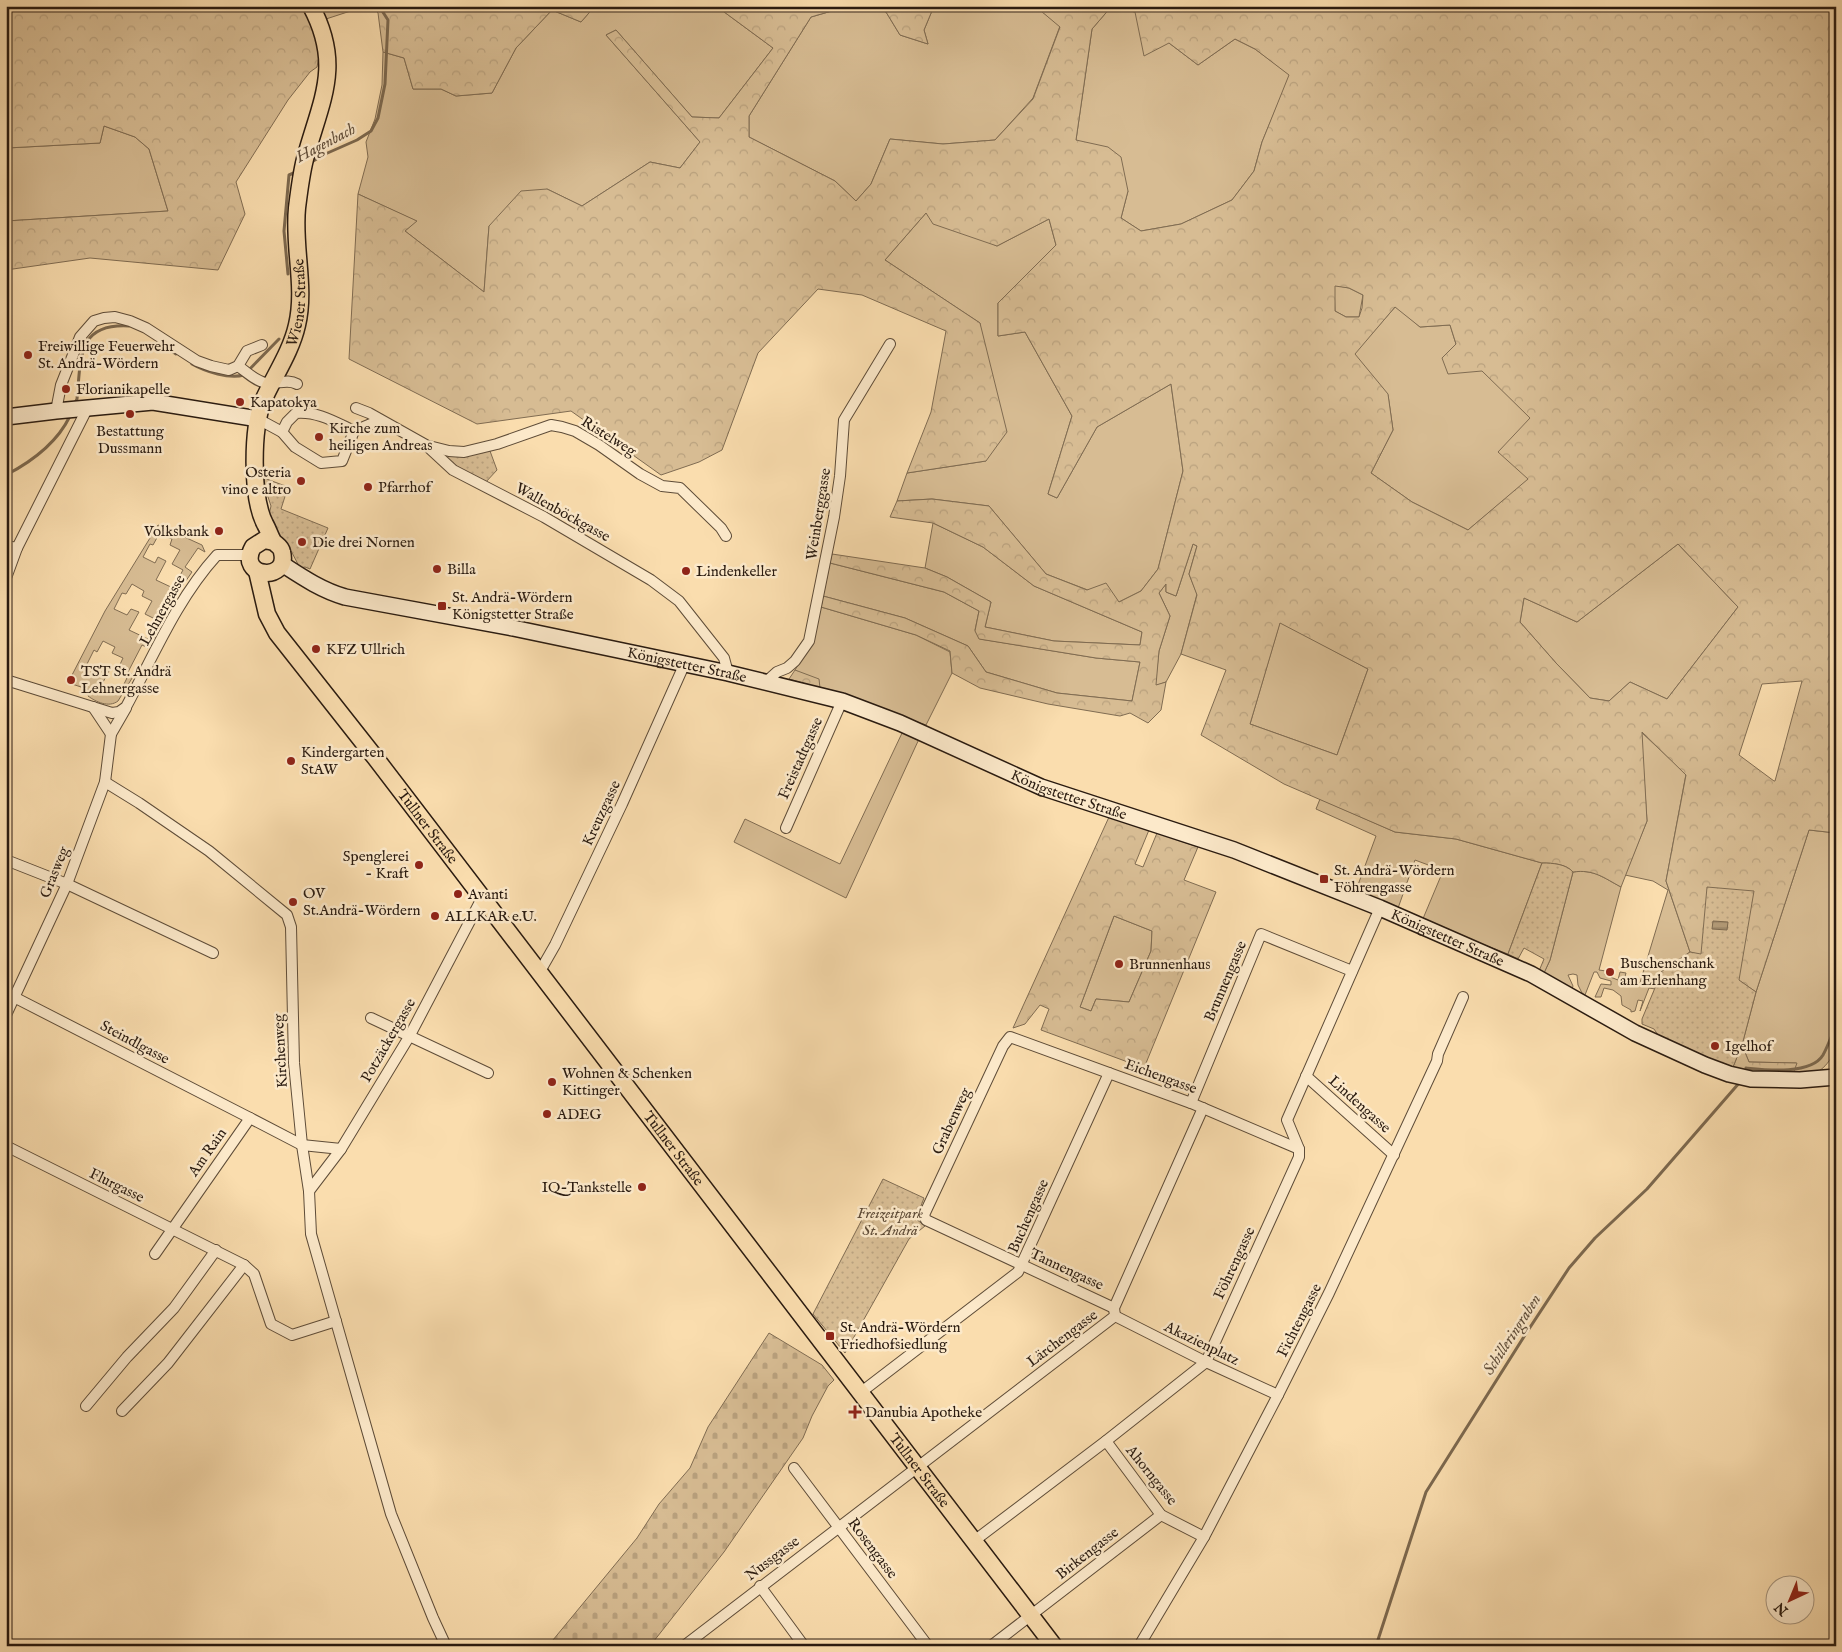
<svg xmlns="http://www.w3.org/2000/svg" width="1842" height="1652" font-family="'IM FELL English',serif">
<style>
.grass{fill:#d7bc93;stroke:#806c52;fill-rule:evenodd}
.forest{fill:url(#forest-crowns);stroke:#806c52;fill-rule:evenodd}
.cemetery{fill:url(#cemetery-stones);stroke:#806c52}
.park{fill:url(#park-dots);stroke:#806c52}
.water{fill:url(#water-rules);stroke:#7c684e}
.lines{fill:none;stroke-linecap:round;stroke-linejoin:round}
.stream{stroke:#7c684e;stroke-width:3}
.minor-casing{stroke:#5e4c38;stroke-width:12}
.secondary-casing{stroke:#2a1b10;stroke-width:18}
.primary-casing{stroke:#2a1b10;stroke-width:19}
.minor{stroke:#fce9ca;stroke-width:10}
.secondary{stroke:#fce9ca;stroke-width:15}
.primary{stroke:#faddae;stroke-width:16}
.poi-dot{fill:#8f2418;stroke:#fce9ca;stroke-width:2}
.labels{text-anchor:middle;stroke-width:5;stroke-linejoin:round;paint-order:stroke}
.street-label{font-size:15px;fill:#2a1b10;stroke:#fce9ca}
.poi-label{font-size:15px;fill:#2a1b10;stroke:#fce9ca;text-anchor:start}
.park-label{font-size:15px;font-style:italic;fill:#5e4b37;stroke:#fce9ca}
.water-label{font-size:16px;font-style:italic;fill:#614e3a;stroke:#fce9ca}
</style>
<defs>
<pattern id="forest-crowns" width="20" height="18" patternUnits="userSpaceOnUse" patternTransform="scale(1.25)"><rect width="20" height="18" fill="#d7bc93"/><path d="M2 6a3 3 0 1 1 6 0M12 15a3 3 0 1 1 6 0" fill="none" stroke="#b9a17e"/></pattern>
<pattern id="cemetery-stones" width="16" height="16" patternUnits="userSpaceOnUse" patternTransform="scale(1.25)"><rect width="16" height="16" fill="#d7bc93"/><path d="M2 7V4a2 2 0 0 1 4 0v3zM10 15v-3a2 2 0 0 1 4 0v3z" fill="#b9a17e"/></pattern>
<pattern id="park-dots" width="8" height="8" patternUnits="userSpaceOnUse" patternTransform="scale(1.25)"><rect width="8" height="8" fill="#d7bc93"/><path d="M2 2h.1M6 6h.1" fill="none" stroke="#b9a17e" stroke-width="1.8" stroke-linecap="round"/></pattern>
<pattern id="water-rules" width="6" height="5" patternUnits="userSpaceOnUse" patternTransform="scale(1.25)"><rect width="6" height="5" fill="#b39b78"/><path d="M0 2.5h6" fill="none" stroke="#927e61"/></pattern>
</defs>
<rect width="100%" height="100%" fill="#faddae"/>
<filter id="stains"><feTurbulence type="fractalNoise" baseFrequency=".004" numOctaves="4"/><feColorMatrix values="0 0 0 0 .2 0 0 0 0 .09 0 0 0 0 .02 0 0 0 .5 -.17"/></filter>
<radialGradient id="worn" r=".72"><stop offset=".6" stop-color="#630" stop-opacity="0"/><stop offset="1" stop-color="#630" stop-opacity=".3"/></radialGradient>
<g class="grass">
<path d="M595,6H716L773,48L719,118L692,117L616,30L606,35L700,142L680,168L650,162L582,206L547,189L489,226L484,292L405,231L416,221L358,194L368,157L366,142L375,119L382,85L383,52L404,58L413,89H441L456,96L492,93L516,48L552,10L581,22Z"/>
<path d="M849,6H867L886,12L900,35L928,44L924,30L934,6H1035L1060,26L1033,98L995,140L943,144L890,139L871,184L856,201L835,181L749,137V116L811,17Z"/>
<path d="M1111,7L1135,12L1169,43L1198,65L1235,39L1255,49L1290,75L1262,142L1254,171L1232,200L1181,224L1141,231L1121,218L1128,191L1076,140L1092,29Z"/>
<path d="M104,126L135,137L149,149L168,211L6,221L7,148L100,143Z"/>
<path d="M926,213L997,246L1049,219L1056,245L998,303V336L1025,332L1072,416L1048,494L1057,498L1097,427L1171,384L1183,471L1158,569L1141,591L1119,602L1046,574L989,506L932,499L897,501L907,473L986,461L980,323L885,260Z"/>
<path d="M1334,285L1349,288L1363,295L1359,317H1346L1335,311Z"/>
<path d="M1396,306L1420,327L1450,325L1456,344L1530,418L1529,479L1468,530L1412,502L1371,473L1393,430L1388,395L1354,354Z"/>
<path d="M933,523L983,547L1034,586L1142,632L1140,645L1054,641L985,627L991,602L947,577L925,568Z"/>
<path d="M158,525L202,545L205,552L198,548L185,567L192,572L174,598L167,595L156,615L164,619L148,648L142,645L128,672L134,675L118,701C109,708 96,702 88,696L90,690L72,684L74,678L71,677L105,611ZM159,534L172,539L170,545L180,550L172,564L183,570L173,588L156,580L166,561L158,557L155,563L143,557L150,544L153,545ZM132,584L144,591L142,596L152,601L145,614L157,620L148,639L129,630L139,612L131,609L127,615L114,609L122,593L126,594ZM103,641L115,647L112,653L123,658L116,673L127,678L119,694L101,686L110,669L102,665L99,670L87,664L94,650L97,652Z"/>
<path d="M1193,544L1197,546L1189,574L1197,594L1181,654L1166,682L1155,686L1159,651L1170,616L1159,593L1166,584V592L1176,596Z"/>
<path d="M1678,544L1738,607L1667,699L1630,682L1609,701L1590,698L1556,663L1520,622L1524,598L1577,622Z"/>
<path d="M830,563L944,592L979,611L975,630L980,639L1096,658L1140,662L1132,701L1057,693L986,672L968,646L905,618L823,596Z"/>
<path d="M821,607L916,635L950,652L952,673L926,725L820,688L795,670L812,643Z"/>
<path d="M1280,622L1368,669L1337,755L1250,724Z"/>
<path d="M903,731L919,739L846,898L734,842L745,819L840,864Z"/>
<path d="M1641,732L1686,774L1666,881L1690,952L1662,971L1655,989L1649,988L1640,1011L1643,1001L1638,1000L1635,1011L1631,1012V1010L1622,1005L1621,996L1613,990L1604,988L1601,997H1595L1601,984L1611,985V981L1600,978L1597,972H1594L1585,995L1582,993L1578,985L1577,975L1573,974L1568,975L1573,986L1572,989L1544,973L1550,960L1573,872C1594,869 1604,878 1621,887L1599,970L1606,971L1605,975L1618,980L1620,972L1626,973L1624,980L1639,986L1668,890L1653,881L1625,875L1647,821Z"/>
<path d="M1320,799L1395,832L1456,839L1542,863L1508,954L1422,921L1443,871L1439,869L1415,860L1397,911L1355,893L1376,836L1316,809Z"/>
<path d="M1809,830L1836,833V1054H1834C1820,1075 1817,1073 1793,1074L1796,1063L1749,1062L1742,1045L1756,992Z"/>
<path d="M1114,916L1152,931L1151,951L1129,1002L1096,999L1091,1011L1080,1007Z"/>
</g>
<g class="forest">
<path d="M6,6H366L326,19L317,67L310,72L288,100L236,182L245,214L218,270L90,258L6,270V221L168,211L149,149L135,137L104,126L100,143L7,148L6,185Z"/>
<path d="M371,6H595L581,22L552,10L516,48L492,93L456,96L441,89H413L404,58L383,52L378,13Z"/>
<path d="M716,6H849L811,17L749,116V137L835,181L856,201L871,184L890,139L943,144L995,140L1033,99L1060,27L1035,6H1836V833L1809,830L1756,992L1701,955L1690,952L1666,881L1686,775L1642,732L1647,821L1621,887C1604,878 1594,869 1573,872C1566,864 1553,863 1542,863L1456,839L1395,832L1284,784L1201,735L1226,670L1181,654L1197,595L1189,574L1197,546L1193,544L1176,596L1166,592V584L1159,593L1170,616L1159,651L1156,685L1166,682L1161,710L1148,723L1130,713L1120,716L1048,704L980,688L952,673L950,651L916,635L821,607L823,596L905,618L968,646L986,672L1057,693L1132,701L1140,662L1096,658L979,639L975,631L979,611L944,592L830,563L832,554L925,568L947,577L991,602L985,627L1054,641L1140,645L1142,632L1034,586L983,547L933,523L890,517L897,501L932,499L989,506L1046,574L1087,590L1106,583L1119,602L1141,591L1158,569L1183,471L1171,384L1097,427L1057,498L1048,494L1072,416L1025,332L998,336V303L1056,245L1049,219L997,246L933,224L926,213L885,260L980,323L1007,432L986,461L907,473L931,412L946,331L862,295L818,289L758,353L722,450L699,462L661,475L571,411L477,424L349,359L358,194L417,221L405,231L484,292L489,226L521,191L547,189L582,206L650,162L680,168L700,142L606,35L616,30L692,117L719,118L773,48ZM1111,7L1135,12L1144,56L1169,43L1198,65L1235,39L1255,49L1289,75L1262,142L1254,171L1232,200L1181,224L1141,231L1121,218L1128,191L1121,157L1108,147L1076,140L1092,29ZM1335,286L1349,288L1363,295L1362,308L1359,317H1346L1335,311ZM1395,307L1420,327L1450,325L1456,344L1442,358L1448,374L1482,371L1530,418L1498,452L1528,479L1468,530L1412,502L1371,473L1393,430L1388,394L1355,354ZM1678,544L1738,607L1667,699L1630,682L1609,701L1590,698L1556,663L1520,622L1524,598L1577,622ZM1280,623L1368,669L1337,755L1250,724ZM1802,681L1775,781H1774L1739,755L1762,684Z"/>
<path d="M867,6H934L924,30L928,44L900,35L886,12Z"/>
<path d="M795,670L819,679L820,688L789,679Z"/>
<path d="M1109,817L1149,830L1135,864L1143,867L1157,833L1198,847L1184,880L1216,892L1144,1068L1041,1030L1049,1009L1040,1005L1025,1024L1013,1028ZM1114,916L1152,931L1151,951L1129,1002L1096,999L1091,1011L1080,1007Z"/>
<path d="M1742,1045L1749,1062L1797,1063L1793,1074L1762,1075L1733,1067Z"/>
</g>
<path class="cemetery" d="M769,1333L822,1365L834,1380L828,1386L812,1416L803,1438L724,1552L650,1646H548L637,1538L659,1504L690,1468L708,1427Z"/>
<g class="park">
<path d="M436,450L463,454L490,451L497,470L485,483L456,466Z"/>
<path d="M264,478L288,487L281,509L328,528L310,569L305,567L300,568L289,547L278,537L269,515L271,506L265,488Z"/>
<path d="M1542,863C1553,863 1566,864 1573,872L1550,960L1544,973L1539,971L1544,959L1524,948L1518,959L1508,954Z"/>
<path d="M1707,887L1754,891L1739,980L1756,992L1742,1045L1733,1067L1709,1060L1663,1039L1658,1035L1654,1029L1642,1024V1019L1662,971L1690,952L1701,954Z"/>
<path d="M883,1179L924,1198L916,1219L925,1226L909,1239L845,1353L813,1314Z"/>
</g>
<path class="water" d="M1713,921L1728,922L1727,930L1712,929Z"/>
<g class="lines">
<g class="stream">
<path d="M310,163L323,155L357,140L371,131L378,118L385,84L388,20L379,6"/>
<path d="M288,274L284,231L289,175L296,172"/>
<path d="M163,345L176,354"/>
<path d="M192,364C206,372 229,379 244,375L279,339"/>
<path d="M74,405L77,399C81,358 77,323 129,326"/>
<path d="M6,475C33,461 57,443 70,416"/>
<path d="M1746,1068C1766,1070 1811,1075 1823,1055C1828,1046 1831,1036 1836,1027"/>
<path d="M1376,1646L1426,1492L1525,1335L1569,1268L1595,1238L1647,1189L1740,1082"/>
</g>
<g class="minor-casing">
<g id="minor">
<path d="M238,366C247,372 255,381 266,383C277,385 287,378 297,384"/>
<path d="M356,408L369,413L426,445L453,470L544,517L651,580L679,601L724,658L728,673"/>
<path d="M56,411L61,385L80,337L94,321L104,318L115,317L130,321L146,328L197,361L211,366L229,370L238,366L247,351L262,345"/>
<path d="M258,419L282,432L295,447L321,463L342,461L354,431L380,420"/>
<path d="M282,432L287,422L296,413C317,411 335,422 354,431"/>
<path d="M429,446L449,451L464,452L497,444L551,425L562,427L575,431L599,445L640,474L662,486L680,488L721,528L726,536"/>
<path d="M6,546L17,548"/>
<path d="M6,578L17,548L87,409"/>
<path d="M6,680L112,713L119,712L126,707C154,655 177,599 217,555H250"/>
<path d="M767,681L777,672L787,668L795,661L809,641L834,517L840,476L844,420L890,344"/>
<path d="M93,707L111,734"/>
<path d="M105,782L139,803L209,851L287,915L291,927L294,1063L302,1145L309,1191L311,1234L391,1514L433,1618L446,1646"/>
<path d="M786,828L842,701"/>
<path d="M6,860L67,884L213,953"/>
<path d="M539,973L555,945L622,804L685,663"/>
<path d="M6,993L250,1118"/>
<path d="M6,1015L67,884L105,782L111,734L126,708"/>
<path d="M371,1018L488,1073"/>
<path d="M1306,1076L1394,1155"/>
<path d="M1191,1103L1261,934L1352,971"/>
<path d="M6,1146L244,1265L254,1274L271,1324L292,1335L336,1321"/>
<path d="M309,1191L341,1149L409,1037L482,898"/>
<path d="M155,1254L250,1118L302,1145L341,1149"/>
<path d="M1114,1308L926,1220L924,1215L1003,1046L1010,1037L1191,1103L1299,1149"/>
<path d="M1115,1316L1206,1362L1278,1395"/>
<path d="M860,1393L1018,1272L1109,1073"/>
<path d="M86,1406L127,1357L174,1308L216,1250"/>
<path d="M122,1411L168,1363L244,1265"/>
<path d="M1106,1441L1161,1515L1204,1537"/>
<path d="M794,1468L928,1646"/>
<path d="M974,1541L1106,1441L1206,1362L1299,1157V1149L1287,1120L1380,908"/>
<path d="M760,1586L804,1646"/>
<path d="M684,1646L1115,1316L1114,1308L1203,1108"/>
<path d="M991,1646L1161,1515"/>
<path d="M1139,1646L1204,1537L1278,1395L1329,1293L1437,1061L1438,1054L1463,997"/>
</g>
</g>
<g class="secondary-casing">
<g id="secondary">
<path d="M6,417L56,411L153,402L258,419"/>
<path id="s1" d="M282,564C302,577 321,590 345,597L513,628L728,673L842,701L900,723L1041,787L1234,850L1380,908L1531,974L1635,1033L1705,1065L1729,1074L1751,1079L1800,1080L1836,1077"/>
</g>
</g>
<g class="primary-casing">
<g id="primary">
<path id="s2" d="M274,542L264,540L253,547C236,578 290,583 282,552C281,546 276,545 273,541C270,536 268,529 265,524C251,497 252,429 263,401C274,376 291,352 297,325C306,287 293,247 297,208C299,192 301,175 305,159C321,100 343,66 311,6"/>
<path id="s3" d="M257,571L267,614L277,633L374,756L1054,1646"/>
</g>
</g>
<use href="#minor" class="minor"/>
<use href="#secondary" class="secondary"/>
<use href="#primary" class="primary"/>
</g>
<g class="poi-dot">
<circle cx="28" cy="355" r="5"/>
<circle cx="66" cy="389" r="5"/>
<circle cx="240" cy="402" r="5"/>
<circle cx="130" cy="414" r="5"/>
<circle cx="319" cy="437" r="5"/>
<circle cx="301" cy="481" r="5"/>
<circle cx="368" cy="487" r="5"/>
<circle cx="219" cy="531" r="5"/>
<circle cx="302" cy="542" r="5"/>
<circle cx="437" cy="569" r="5"/>
<circle cx="686" cy="571" r="5"/>
<rect x="437" y="601" width="10" height="10" rx="2.5"/>
<circle cx="316" cy="649" r="5"/>
<circle cx="71" cy="680" r="5"/>
<circle cx="291" cy="761" r="5"/>
<circle cx="419" cy="865" r="5"/>
<rect x="1319" y="874" width="10" height="10" rx="2.5"/>
<circle cx="458" cy="894" r="5"/>
<circle cx="293" cy="902" r="5"/>
<circle cx="435" cy="916" r="5"/>
<circle cx="1119" cy="964" r="5"/>
<circle cx="1610" cy="972" r="5"/>
<circle cx="1715" cy="1046" r="5"/>
<circle cx="552" cy="1082" r="5"/>
<circle cx="547" cy="1114" r="5"/>
<circle cx="642" cy="1187" r="5"/>
<rect x="825" y="1331" width="10" height="10" rx="2.5"/>
<path d="M852.5 1404.5h5v5h5v5h-5v5h-5v-5h-5v-5h5z"/>
</g>
<g class="labels">
<g class="street-label">
<text dy="5" stroke="none"><textPath href="#s2" startOffset="355">Wiener Straße</textPath></text>
<text transform="translate(609 436) rotate(32)" y="5">Ristelweg</text>
<text transform="translate(563 512) rotate(29)" y="5">Wallenböckgasse</text>
<text transform="translate(818 514) rotate(-81)" y="5">Weinberggasse</text>
<text transform="translate(162 610) rotate(-61)" y="5">Lehnergasse</text>
<text dy="5" stroke="none"><textPath href="#s1" startOffset="420">Königstetter Straße</textPath></text>
<text transform="translate(800 758) rotate(-66)" y="5">Freistadtgasse</text>
<text dy="5" stroke="none"><textPath href="#s1" startOffset="825">Königstetter Straße</textPath></text>
<text transform="translate(601 813) rotate(-65)" y="5">Kreuzgasse</text>
<text dy="5" stroke="none"><textPath href="#s3" startOffset="311">Tullner Straße</textPath></text>
<text transform="translate(54 872) rotate(-68)" y="5">Grasweg</text>
<text dy="5" stroke="none"><textPath href="#s1" startOffset="1230">Königstetter Straße</textPath></text>
<text transform="translate(1225 981) rotate(-67)" y="5">Brunnengasse</text>
<text transform="translate(388 1040) rotate(-60)" y="5">Potzäckergasse</text>
<text transform="translate(135 1042) rotate(28)" y="5">Steindlgasse</text>
<text transform="translate(280 1051) rotate(-93)" y="5">Kirchenweg</text>
<text transform="translate(1161 1076) rotate(20)" y="5">Eichengasse</text>
<text transform="translate(1360 1104) rotate(42)" y="5">Lindengasse</text>
<text transform="translate(951 1121) rotate(-65)" y="5">Grabenweg</text>
<text dy="5" stroke="none"><textPath href="#s3" startOffset="716">Tullner Straße</textPath></text>
<text transform="translate(207 1152) rotate(-55)" y="5">Am Rain</text>
<text transform="translate(117 1185) rotate(26)" y="5">Flurgasse</text>
<text transform="translate(1028 1216) rotate(-66)" y="5">Buchengasse</text>
<text transform="translate(1234 1263) rotate(-65)" y="5">Föhrengasse</text>
<text transform="translate(1067 1269) rotate(25)" y="5">Tannengasse</text>
<text transform="translate(1299 1320) rotate(-63)" y="5">Fichtengasse</text>
<text transform="translate(1062 1338) rotate(-37)" y="5">Lärchengasse</text>
<text transform="translate(1202 1343) rotate(26)" y="5">Akazienplatz</text>
<text dy="5" stroke="none"><textPath href="#s3" startOffset="1121">Tullner Straße</textPath></text>
<text transform="translate(1152 1475) rotate(51)" y="5">Ahorngasse</text>
<text transform="translate(873 1548) rotate(53)" y="5">Rosengasse</text>
<text transform="translate(1087 1553) rotate(-38)" y="5">Birkengasse</text>
<text transform="translate(772 1558) rotate(-37)" y="5">Nussgasse</text>
</g>
<g class="poi-label">
<text x="38" y="351">Freiwillige Feuerwehr<tspan x="38" dy="17">St. Andrä-Wördern</tspan></text>
<text x="76" y="394">Florianikapelle</text>
<text x="250" y="407">Kapatokya</text>
<text x="329" y="433">Kirche zum<tspan x="329" dy="17">heiligen Andreas</tspan></text>
<text x="130" y="436" text-anchor="middle">Bestattung<tspan x="130" dy="17">Dussmann</tspan></text>
<text x="291" y="477" text-anchor="end">Osteria<tspan x="291" dy="17">vino e altro</tspan></text>
<text x="378" y="492">Pfarrhof</text>
<text x="209" y="536" text-anchor="end">Volksbank</text>
<text x="312" y="547">Die drei Nornen</text>
<text x="447" y="574">Billa</text>
<text x="696" y="576">Lindenkeller</text>
<text x="452" y="602">St. Andrä-Wördern<tspan x="452" dy="17">Königstetter Straße</tspan></text>
<text x="326" y="654">KFZ Ullrich</text>
<text x="81" y="676">TST St. Andrä<tspan x="81" dy="17">Lehnergasse</tspan></text>
<text x="301" y="757">Kindergarten<tspan x="301" dy="17">StAW</tspan></text>
<text x="409" y="861" text-anchor="end">Spenglerei<tspan x="409" dy="17">- Kraft</tspan></text>
<text x="1334" y="875">St. Andrä-Wördern<tspan x="1334" dy="17">Föhrengasse</tspan></text>
<text x="303" y="898">OV<tspan x="303" dy="17">St.Andrä-Wördern</tspan></text>
<text x="468" y="899">Avanti</text>
<text x="445" y="921">ALLKAR e.U.</text>
<text x="1620" y="968">Buschenschank<tspan x="1620" dy="17">am Erlenhang</tspan></text>
<text x="1129" y="969">Brunnenhaus</text>
<text x="1725" y="1051">Igelhof</text>
<text x="562" y="1078">Wohnen &amp; Schenken<tspan x="562" dy="17">Kittinger</tspan></text>
<text x="557" y="1119">ADEG</text>
<text x="632" y="1192" text-anchor="end">IQ-Tankstelle</text>
<text x="840" y="1332">St. Andrä-Wördern<tspan x="840" dy="17">Friedhofsiedlung</tspan></text>
<text x="865" y="1417">Danubia Apotheke</text>
</g>
<g class="park-label">
<text x="890" y="1218">Freizeitpark<tspan x="890" dy="17">St. Andrä</tspan></text>
</g>
<g class="water-label">
<text transform="translate(325 142) rotate(-28)" y="6">Hagenbach</text>
<text transform="translate(1511 1334) rotate(-57)" y="6">Schilleringraben</text>
</g>
</g>
<rect width="1842" height="1652" fill="none" stroke="#faddae" stroke-width="25"/>
<rect x="8" y="8" width="1827" height="1637" fill="none" stroke="#2a1b10" stroke-width="2.5"/>
<rect x="12" y="12" width="1817" height="1627" fill="none" stroke="#2a1b10"/>
<g transform="translate(1790 1600) rotate(224)"><circle r="24" fill="#fce9ca" stroke="#a89780"/>
<path d="M0-4L9 19L0 12L-9 19Z" fill="#8f2418"/>
<text y="-8" font-size="14" font-weight="bold" text-anchor="middle" fill="#2a1b10">N</text>
</g>
<rect width="100%" height="100%" filter="url(#stains)"/>
<rect width="100%" height="100%" fill="url(#worn)"/>
</svg>
